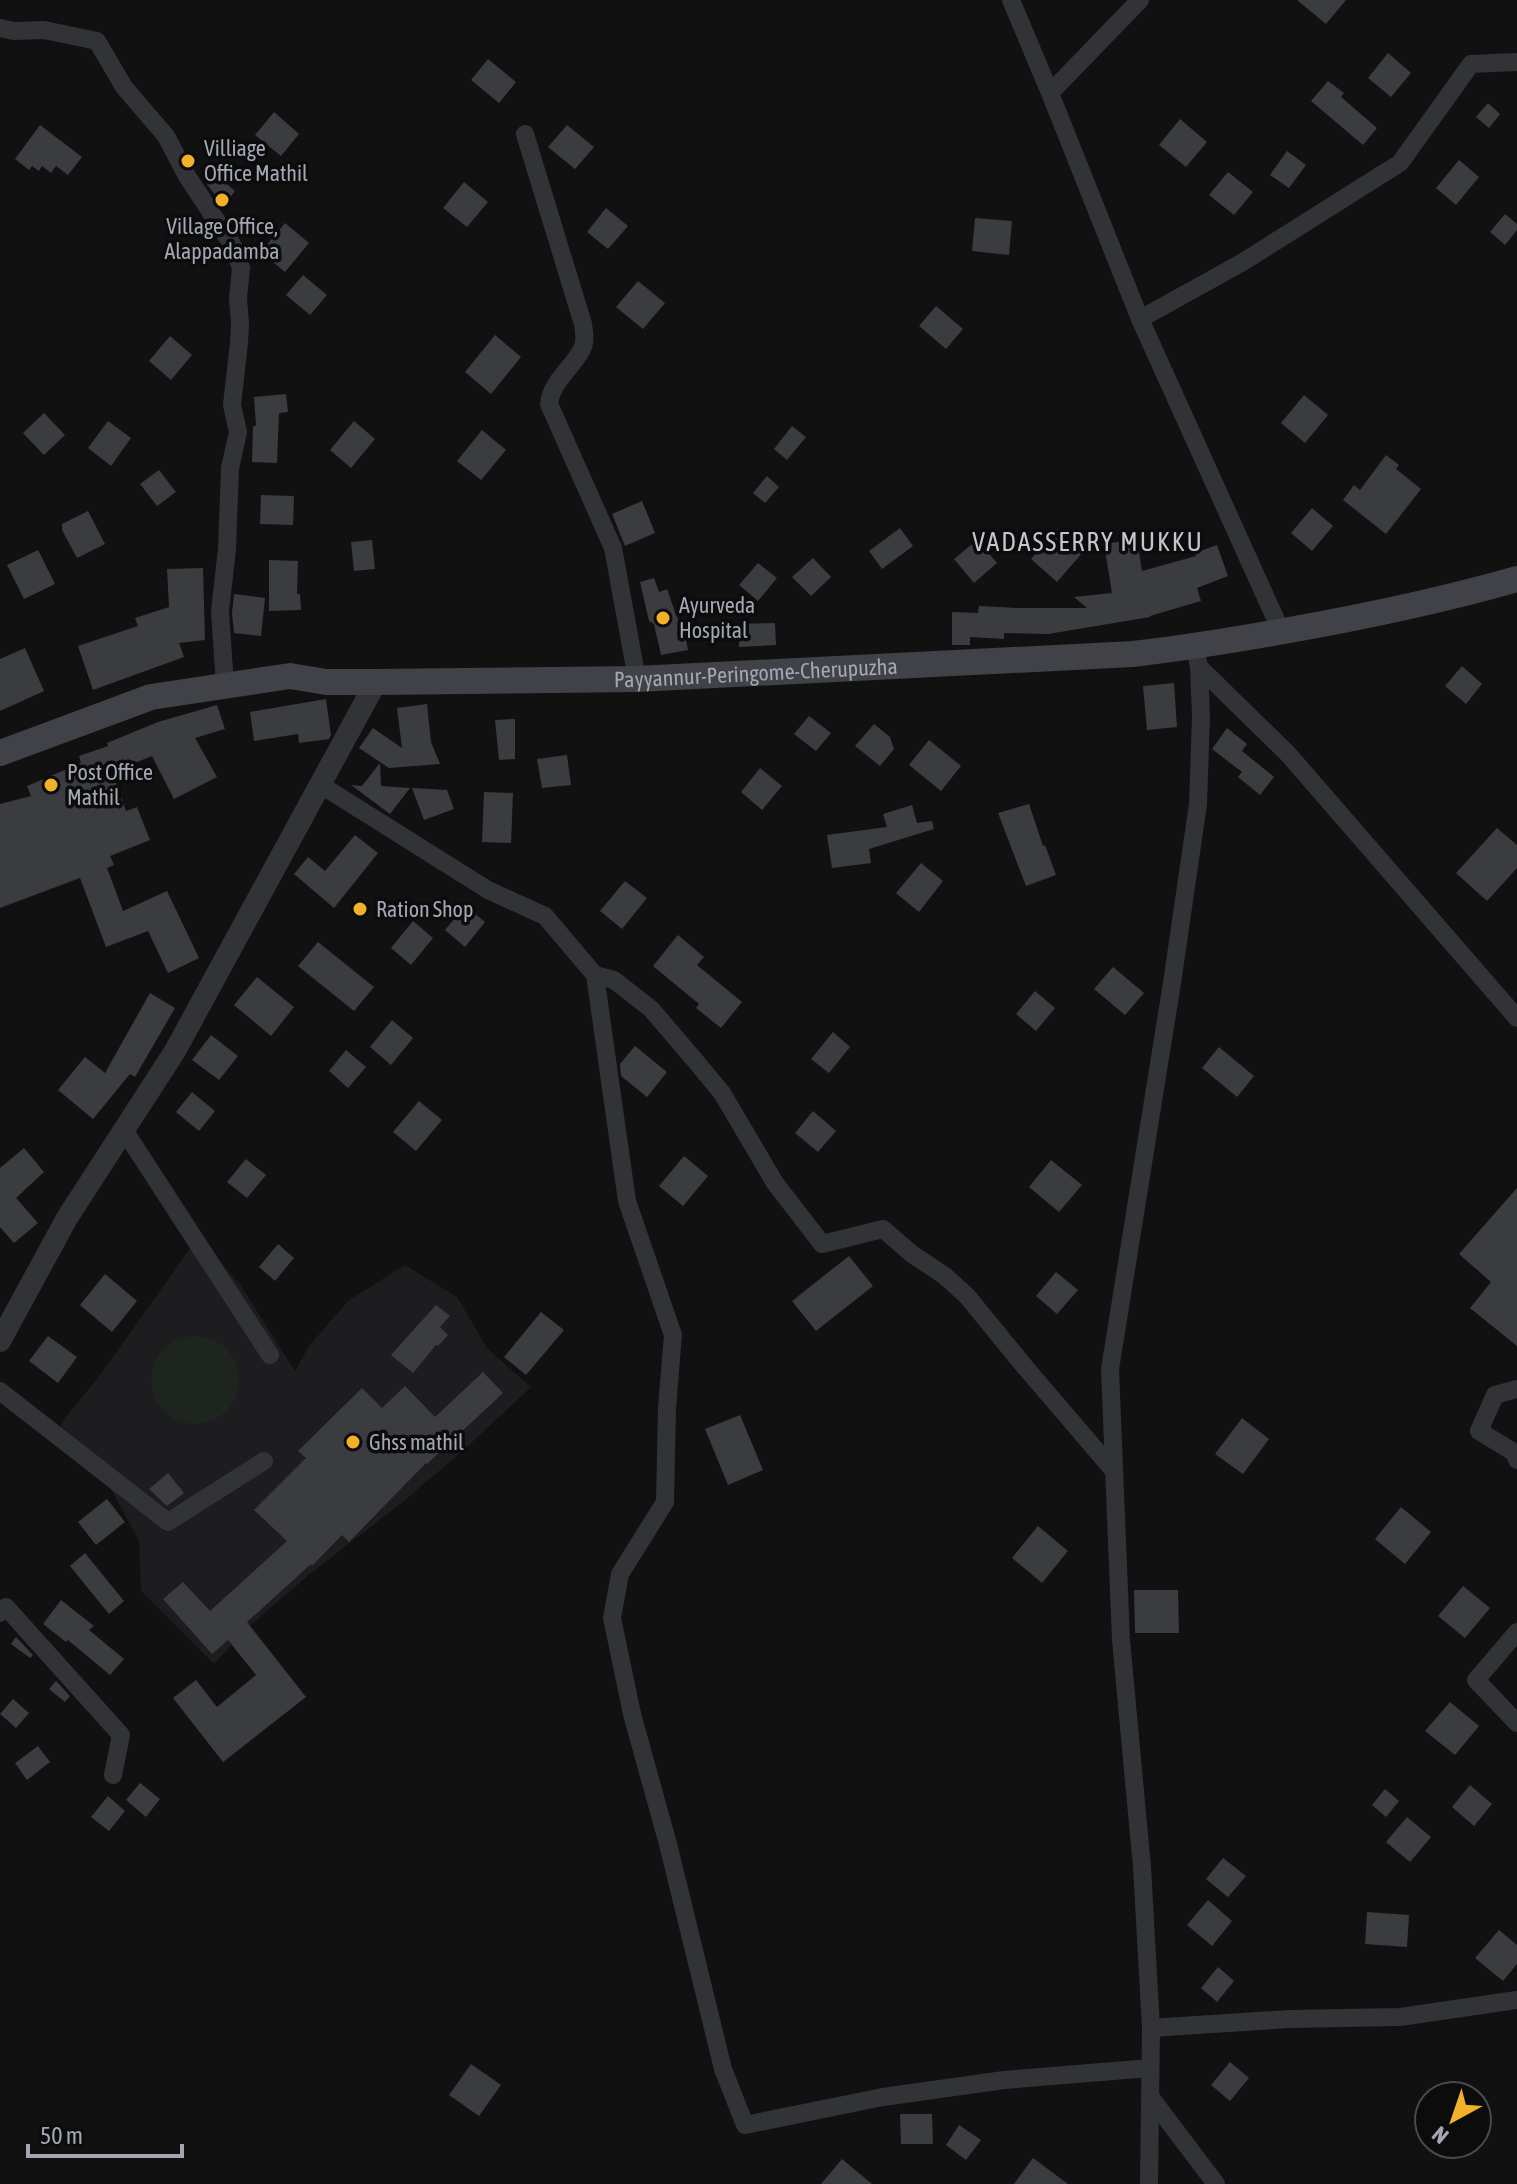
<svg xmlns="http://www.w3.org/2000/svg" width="1517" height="2184" font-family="'Asap Condensed',sans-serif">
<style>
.built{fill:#1d1d1f}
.green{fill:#1d251e}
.building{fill:#3b3c3f}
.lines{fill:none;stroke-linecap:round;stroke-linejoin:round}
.minor{stroke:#323337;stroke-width:18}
.tertiary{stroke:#323337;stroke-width:22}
.secondary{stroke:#404247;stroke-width:26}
.poi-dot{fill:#f3b129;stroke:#0c0c0d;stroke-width:3}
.labels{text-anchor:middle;stroke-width:7;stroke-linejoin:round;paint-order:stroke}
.poi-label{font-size:22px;fill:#a2a7b3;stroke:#0c0c0d;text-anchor:start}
.street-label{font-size:22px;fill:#a2a7b3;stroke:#0c0c0d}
.quarter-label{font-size:26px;letter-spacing:2px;fill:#c3c6cf;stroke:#0c0c0d}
</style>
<rect width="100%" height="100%" fill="#111112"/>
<path class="built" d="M199,1236L241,1286L295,1371L309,1346L348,1301L405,1265L457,1297L487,1348L531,1387L467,1447L404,1501L310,1574L245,1630L214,1664L141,1591L139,1541L112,1491L57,1430L69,1413L98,1378Z"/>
<circle class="green" cx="195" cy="1380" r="44"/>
<g class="building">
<path d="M1297,0H1346L1326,24Z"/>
<path d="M1388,53L1411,73L1391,97L1368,78Z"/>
<path d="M488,59L516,82L499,103L471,80Z"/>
<path d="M1328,81L1344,93L1341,97L1377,128L1363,145L1311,101Z"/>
<path d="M1488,103L1500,114L1489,128L1476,117Z"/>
<path d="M274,112L299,134L281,156L255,135Z"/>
<path d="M1180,119L1207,142L1186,167L1159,145Z"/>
<path d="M40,125L82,157L68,175L56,166L51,173L42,166L39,171L32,166L29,170L15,159Z"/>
<path d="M567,125L594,147L575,169L548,147Z"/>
<path d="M1287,151L1306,165L1289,188L1270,175Z"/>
<path d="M1459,160L1479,177L1456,205L1436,188Z"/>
<path d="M211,171L235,191L223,206L204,180Z"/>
<path d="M1228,172L1253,192L1234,215L1209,195Z"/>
<path d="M464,182L488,202L467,227L443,208Z"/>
<path d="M606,208L628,226L608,249L587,232Z"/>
<path d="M1505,214L1517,224V230L1505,245L1490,232Z"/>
<path d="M975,218L1012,221L1009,255L972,251Z"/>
<path d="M285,223L309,243L285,272L261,252Z"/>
<path d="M303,275L327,295L310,315L286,295Z"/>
<path d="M638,281L665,303L643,329L616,307Z"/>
<path d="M936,306L963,329L946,349L919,326Z"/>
<path d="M495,335L521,357L491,394L465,372Z"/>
<path d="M170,336L192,355L171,380L149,361Z"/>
<path d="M286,394L288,412L279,413L277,463L252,462L253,426H256L254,397Z"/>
<path d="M1304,395L1328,415L1305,443L1281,423Z"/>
<path d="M44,413L65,435L44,455L23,433Z"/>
<path d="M108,421L131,438L111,466L88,448Z"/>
<path d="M354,421L375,439L351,468L330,450Z"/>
<path d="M792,426L806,437L787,460L774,449Z"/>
<path d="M482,430L506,450L481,480L457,461Z"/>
<path d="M1386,455L1399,465L1396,469L1421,489L1386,534L1343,500L1354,485L1360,490Z"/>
<path d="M159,470L176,492L157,506L140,484Z"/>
<path d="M767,476L779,487L765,503L753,493Z"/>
<path d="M261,495L294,496L293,525L260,524Z"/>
<path d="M642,501L655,533L625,546L612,514Z"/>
<path d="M1312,508L1333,526L1312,551L1291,533Z"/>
<path d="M88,511L105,544L77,558L62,530V524Z"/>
<path d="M900,528L913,546L882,569L869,551Z"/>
<path d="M1057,529L1083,552L1057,582L1031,559Z"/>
<path d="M1137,539L1142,571L1196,556L1195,553L1217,545L1228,576L1197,588L1201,601L1150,616V617L1048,634L1004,633V639L970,637V645H952V612L978,613L979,606L1017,608H1087L1074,597L1112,593L1104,544Z"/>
<path d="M372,540L375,569L354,571L351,542Z"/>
<path d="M977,540L997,563L974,583L954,559Z"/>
<path d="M38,550L55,584L24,599L7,565Z"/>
<path d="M813,558L831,577L811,596L792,577Z"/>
<path d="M269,560L298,561L297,594H300L301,610L269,611Z"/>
<path d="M758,563L777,578L758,601L739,585Z"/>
<path d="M203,568L205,640L179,643L184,657L93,690L78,646L138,626L135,618L169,607L167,569Z"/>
<path d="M654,578L659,592L667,589L676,615L684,630L688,650L661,655L654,624L649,621L640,582Z"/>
<path d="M234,594L265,598L261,636L234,633L232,613Z"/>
<path d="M775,623L776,645L739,647L738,624Z"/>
<path d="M25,648L44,691L0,711V659Z"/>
<path d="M1462,666L1482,684L1466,704L1445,686Z"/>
<path d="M1174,683L1177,727L1147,730L1143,686Z"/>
<path d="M326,699L331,735L329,739L299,743L298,734L254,741L250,712Z"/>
<path d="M427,704L431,742L440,764L389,768L359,748L373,728L402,748L397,708Z"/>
<path d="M217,705L225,729L195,738L217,777L174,799L152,756L112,772L126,811L137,807L150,840L110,856L114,865L107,868L123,911L167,891L199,958L168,973L148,931L106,947L80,878L0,908V804L31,796L27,786L81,763L79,756L108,746L107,743L158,722Z"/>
<path d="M809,716L831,733L816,751L794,734Z"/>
<path d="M515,719V759L499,760L495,720Z"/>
<path d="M874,724L890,737L894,749L880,766L855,746Z"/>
<path d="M1227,728L1247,744L1242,751L1274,777L1260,795L1238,777L1242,772L1212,749Z"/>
<path d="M929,740L961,766L941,791L909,765Z"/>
<path d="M567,755L571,785L542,788L537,759Z"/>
<path d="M380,763L381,786L410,788L390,814L351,785L362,786Z"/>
<path d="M760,768L782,786L762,810L741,792Z"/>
<path d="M412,788L447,790L454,809L424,820Z"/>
<path d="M484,792L513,793L511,843L482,842Z"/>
<path d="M1029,804L1043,846L1045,845L1056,875L1026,886L998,813Z"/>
<path d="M912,805L917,823L932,821L934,829L869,849L871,863L832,868L827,835L887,827L883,814Z"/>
<path d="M1497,828L1517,845V868L1487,901L1456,873Z"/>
<path d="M355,835L378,853L334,908L294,874L308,857L325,871Z"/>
<path d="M921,863L943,881L919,912L896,893Z"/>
<path d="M625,881L647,898L622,929L600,911Z"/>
<path d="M465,906L485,922L465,947L445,930Z"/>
<path d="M413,921L433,938L411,965L391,948Z"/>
<path d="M678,935L704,957L697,965L742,1002L721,1028L696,1008L699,1004L653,966Z"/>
<path d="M318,942L374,987L354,1011L298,966Z"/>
<path d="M1113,967L1144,993L1125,1015L1094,989Z"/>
<path d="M257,977L294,1007L271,1036L234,1005Z"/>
<path d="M1035,991L1055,1008L1036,1031L1016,1014Z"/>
<path d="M150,993L175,1008L135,1077L130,1074L93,1119L58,1090L85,1057L105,1073Z"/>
<path d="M392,1020L413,1038L391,1065L370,1047Z"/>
<path d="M833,1032L850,1047L829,1073L811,1059Z"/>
<path d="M211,1035L238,1056L219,1080L192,1060Z"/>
<path d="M635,1046L667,1072L647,1097L621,1076L620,1064Z"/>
<path d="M1219,1047L1254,1076L1237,1097L1202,1068Z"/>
<path d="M346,1050L366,1067L348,1088L329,1071Z"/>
<path d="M192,1092L215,1111L199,1131L176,1112Z"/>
<path d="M419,1101L442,1120L416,1151L393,1132Z"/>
<path d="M813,1111L836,1131L818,1152L795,1133Z"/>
<path d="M24,1148L44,1172L16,1198L38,1223L14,1243L0,1227V1168Z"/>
<path d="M684,1156L708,1176L683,1206L659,1186Z"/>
<path d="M246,1159L266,1175L247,1198L227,1182Z"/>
<path d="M1051,1160L1082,1185L1059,1212L1029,1187Z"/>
<path d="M1517,1188V1346L1470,1308L1491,1282L1459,1254Z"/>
<path d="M278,1244L294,1258L275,1281L259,1267Z"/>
<path d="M849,1256L873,1286L816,1331L792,1301Z"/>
<path d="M1056,1272L1078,1290L1057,1314L1036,1296Z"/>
<path d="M105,1274L137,1301L112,1332L80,1305Z"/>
<path d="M436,1305L450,1316L440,1327L448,1335L438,1346L436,1345L413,1373L391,1355Z"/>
<path d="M541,1312L564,1330L526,1375L504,1357Z"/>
<path d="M48,1336L77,1357L58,1383L29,1361Z"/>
<path d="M483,1372L503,1393L427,1464L426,1463L349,1542L342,1535L312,1566L311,1564L247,1622L306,1697L223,1762L173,1698L196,1680L217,1707L256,1675L228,1640L212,1654L163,1599L183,1582L210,1611L287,1541L254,1510L306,1458L298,1451L362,1388L382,1408L405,1386L435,1417Z"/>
<path d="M740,1415L763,1470L728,1485L705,1429Z"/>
<path d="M1242,1418L1269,1439L1243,1474L1215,1454Z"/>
<path d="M168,1473L184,1493L167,1506L149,1489Z"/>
<path d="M107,1499L125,1522L96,1545L78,1522Z"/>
<path d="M1401,1507L1431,1532L1405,1564L1375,1539Z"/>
<path d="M1038,1526L1068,1551L1042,1583L1012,1558Z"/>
<path d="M85,1553L124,1601L109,1614L70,1566Z"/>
<path d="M1463,1586L1490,1608L1465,1638L1438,1616Z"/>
<path d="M1134,1590H1178L1179,1633H1135Z"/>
<path d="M61,1600L94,1626L89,1630L124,1659L110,1675L68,1640L66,1642L43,1624Z"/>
<path d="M16,1637L33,1655L30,1658L11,1644Z"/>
<path d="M56,1681L70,1696L65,1702L49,1689Z"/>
<path d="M13,1699L29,1713L16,1728L0,1714Z"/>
<path d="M1450,1702L1479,1726L1455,1755L1425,1731Z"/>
<path d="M38,1746L50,1762L27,1780L15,1763Z"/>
<path d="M140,1783L160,1799L146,1817L126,1800Z"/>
<path d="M1470,1785L1492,1804L1474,1826L1452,1807Z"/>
<path d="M1385,1789L1399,1801L1386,1817L1372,1805Z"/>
<path d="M108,1796L125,1811L109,1831L91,1817Z"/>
<path d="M1407,1817L1431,1837L1410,1862L1386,1842Z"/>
<path d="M1223,1858L1246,1876L1228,1897L1206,1879Z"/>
<path d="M1208,1900L1232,1921L1212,1946L1187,1925Z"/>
<path d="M1367,1912L1409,1915L1407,1947L1365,1944Z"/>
<path d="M1499,1930L1517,1945V1964L1503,1981L1475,1958Z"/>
<path d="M1218,1967L1234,1981L1217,2002L1201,1988Z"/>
<path d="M1230,2062L1249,2078L1230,2101L1211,2085Z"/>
<path d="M471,2064L501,2085L479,2116L449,2095Z"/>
<path d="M900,2114H932L933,2144H901Z"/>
<path d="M959,2125L981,2140L966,2160L946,2145Z"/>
<path d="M1033,2158L1068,2184H1014Z"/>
<path d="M842,2159L872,2184H821Z"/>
</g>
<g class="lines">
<g class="minor">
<path d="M1011,0L1050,93"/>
<path d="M1140,0L1050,93L1140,319L1281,631"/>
<path d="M0,28L14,31L44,30L97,41L124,87L166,136L187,176L233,246L241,268L238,299L240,323L239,343L232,405L238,432L230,468L227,549L220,611L225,686"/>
<path d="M525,134L583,324C584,332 586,342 582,349C572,369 552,380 549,404L613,548L637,679"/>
<path d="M1140,319L1243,262L1400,163L1471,64L1517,62"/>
<path d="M1199,667L1288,754L1517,1018"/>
<path d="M321,785L488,890L545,916L595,975L627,1201L673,1335L667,1408L665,1502L620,1574L612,1618L632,1714L668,1844L723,2069L745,2125L883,2097L1004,2080L1150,2068"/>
<path d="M595,975L614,980L651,1009L693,1058L722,1093L775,1183L822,1244L883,1229L912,1254L945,1276L967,1296L1025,1367L1114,1471"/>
<path d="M124,1130L270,1355"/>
<path d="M1517,1389L1495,1395L1479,1431L1515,1453L1517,1460"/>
<path d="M0,1391L168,1522L264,1461"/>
<path d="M0,1613L6,1607L121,1735L113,1775"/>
<path d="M1517,1632L1476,1680L1517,1723"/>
<path d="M1151,2028L1289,2019L1400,2017L1517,2000"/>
<path d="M1151,2098L1216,2184"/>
<path d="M1149,2184L1151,2028L1142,1867L1121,1640L1110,1369L1172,983L1198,804L1201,716L1199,667L1195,647"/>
</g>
<path class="tertiary" d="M0,1341L67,1218L175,1051L376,682"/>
<path class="secondary" id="s1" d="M0,753L151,697L290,676L326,682H376L637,679L1133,654C1184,648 1234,640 1284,631C1363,617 1440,601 1517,579"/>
</g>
<g class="poi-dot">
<circle cx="188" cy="161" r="8"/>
<circle cx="222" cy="200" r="8"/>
<circle cx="663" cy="618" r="8"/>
<circle cx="51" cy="785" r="8"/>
<circle cx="360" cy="909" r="8"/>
<circle cx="353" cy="1442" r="8"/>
</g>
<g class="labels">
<g class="poi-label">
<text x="204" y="156">Villiage<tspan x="204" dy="25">Office Mathil</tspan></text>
<text x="222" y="234" text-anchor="middle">Village Office,<tspan x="222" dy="25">Alappadamba</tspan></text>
<text x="679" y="613">Ayurveda<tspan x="679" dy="25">Hospital</tspan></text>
<text x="67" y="780">Post Office<tspan x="67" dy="25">Mathil</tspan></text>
<text x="376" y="917">Ration Shop</text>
<text x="369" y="1450">Ghss mathil</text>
</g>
<g class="street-label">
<text dy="8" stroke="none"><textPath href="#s1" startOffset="768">Payyannur-Peringome-Cherupuzha</textPath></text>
</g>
<g class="quarter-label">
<text x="1088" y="551">VADASSERRY MUKKU</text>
</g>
</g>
<g transform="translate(1453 2120) rotate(220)"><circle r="38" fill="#0c0c0d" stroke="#484a4f" stroke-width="2"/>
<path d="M0-6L14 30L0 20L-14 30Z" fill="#f3b129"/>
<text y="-12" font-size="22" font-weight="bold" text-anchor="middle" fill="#a2a7b3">N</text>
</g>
<path d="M28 2144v12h154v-12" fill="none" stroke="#a2a7b3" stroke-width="4"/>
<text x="40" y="2144" font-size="24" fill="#a2a7b3" stroke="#0c0c0d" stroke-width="6" paint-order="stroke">50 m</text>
</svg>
